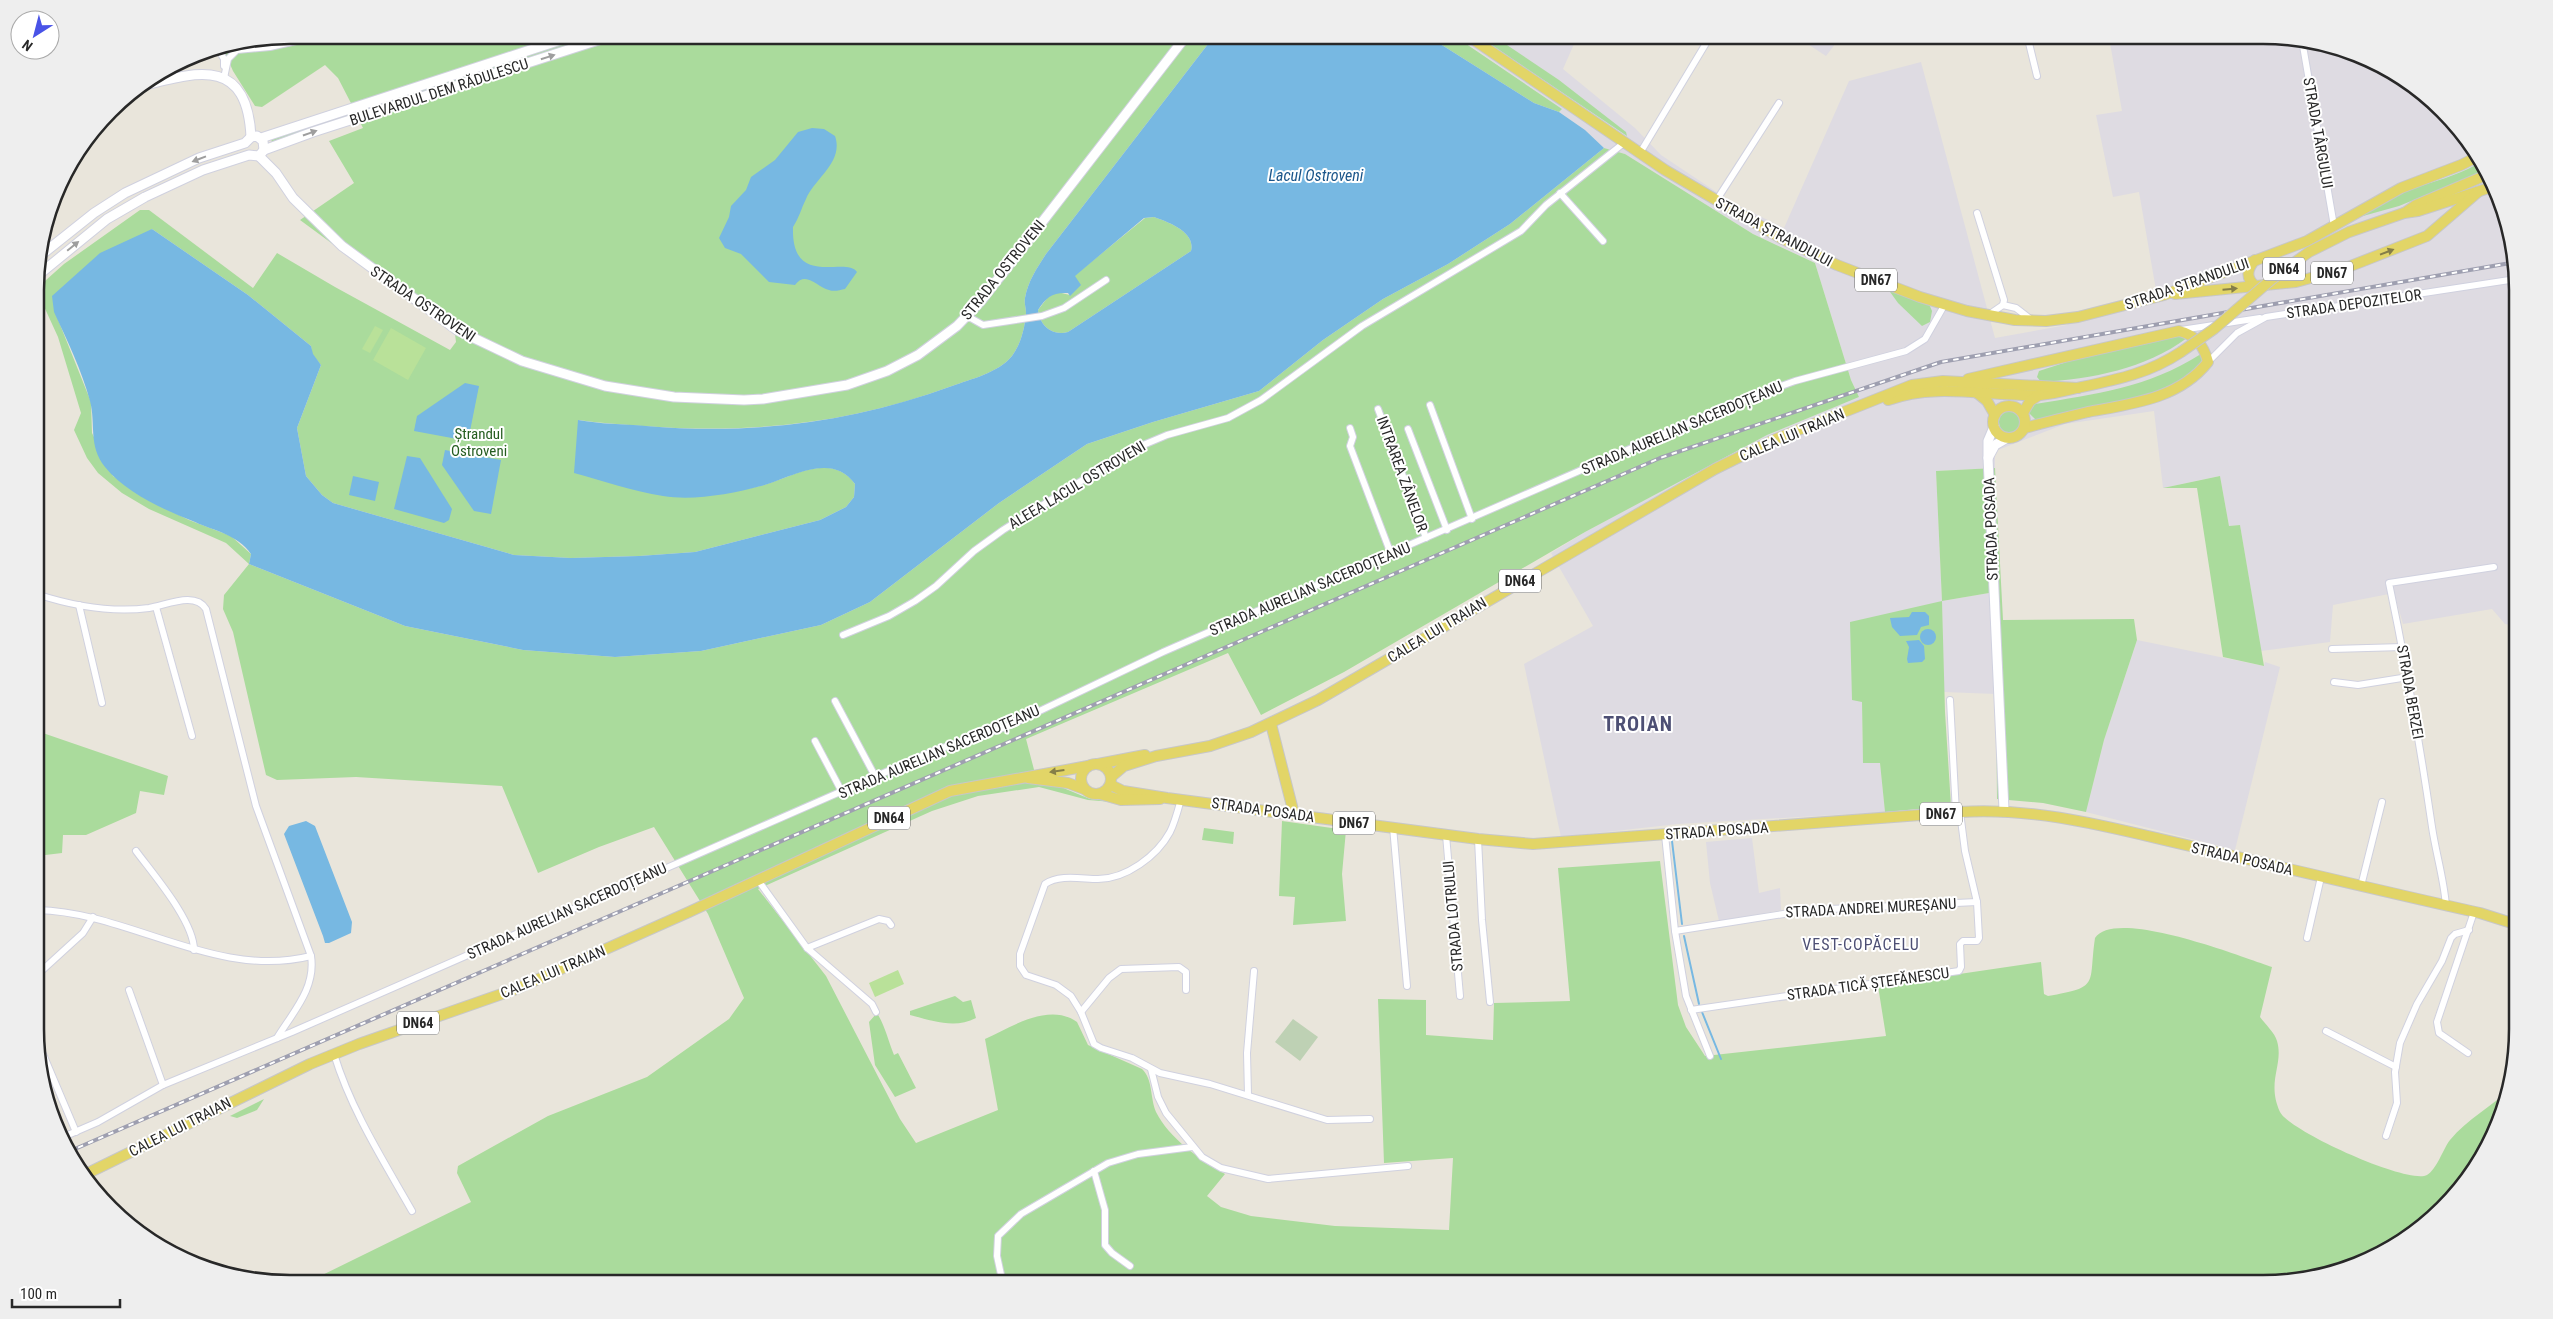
<svg xmlns="http://www.w3.org/2000/svg" width="2553" height="1319" font-family="'Roboto Condensed',sans-serif">
<style>
.industrial{fill:#dedbe2}
.green{fill:#aadb9c}
.cemetery{fill:#bed1b4}
.pitch{fill:#b9e199}
.water{fill:#77b8e2;fill-rule:evenodd}
.lines{fill:none;stroke-linecap:round;stroke-linejoin:round}
.stream{stroke:#77b8e2;stroke-width:2}
.minor-casing{stroke:#d0d1df;stroke-width:8}
.tertiary-casing{stroke:#d0d1df;stroke-width:11}
.secondary-casing{stroke:#d0d1df;stroke-width:11}
.primary-casing{stroke:#c7c7c7;stroke-width:12}
.minor{stroke:#fff;stroke-width:6}
.tertiary{stroke:#fff;stroke-width:9}
.secondary{stroke:#fff;stroke-width:9}
.primary{stroke:#e2d567;stroke-width:10}
.rail-casing{stroke:#9e9fb0;stroke-width:4}
.rail{stroke:#fff;stroke-width:2;stroke-dasharray:5.5;stroke-linecap:butt}
.primary-bridge-casing{stroke:#c7c7c7;stroke-width:12;stroke-linecap:butt}
.primary-bridge{stroke:#e2d567;stroke-width:10}
.oneway{fill:#9e9e9e}
.oneway2{fill:#857e48}
.labels{text-anchor:middle;stroke-width:4;stroke-linejoin:round;paint-order:stroke}
.shield{fill:#fff;stroke:#686868;stroke-width:1}
.shield-label{font-size:14px;font-weight:bold;fill:#282828}
.street-label{font-size:15px;fill:#282828;stroke:#fff}
.park-label{font-size:15px;fill:#255d20;stroke:#fff}
.water-label{font-size:16px;font-style:italic;fill:#1a558a;stroke:#fff}
.neighbourhood-label{font-size:16px;letter-spacing:1px;fill:#4d4f74;stroke:#fff}
.district-label{font-size:20px;font-weight:bold;letter-spacing:1px;fill:#4d4f74;stroke:#fff}
.rim{fill:none;stroke:#282828;stroke-width:2.5}
</style>
<rect width="100%" height="100%" fill="#e9e5db"/>
<g class="industrial">
<path d="M1454,35H1578L1563,69L1635,128L1661,155L1733,203L1784,228L1849,81L1921,62L1995,338L2067,325L2071,313L2100,307L2156,290L2139,192L2113,197L2096,115L2122,111L2110,43L2158,35H2263L2329,44L2376,61L2431,98L2475,148L2499,193L2516,257L2517,626L2505,624L2492,609L2403,624L2394,593L2333,605L2330,642L2261,651L2240,525L2229,526L2220,476L2163,488L2154,411L2065,424L1998,450L1995,455V468L1936,471L1942,601L1989,593L1996,694L1944,692L1942,601L1862,702L1863,763H1880L1885,812L1678,824L1561,837L1524,664L1593,626L1551,553L1585,532L1767,435L1859,397L1851,380L1815,263L1753,234L1625,154L1604,148L1585,130L1559,112L1562,109Z"/>
<path d="M1794,35H1842L1826,56Z"/>
<path d="M2137,640L2264,666L2265,662L2280,667L2235,850L2086,812L2104,740Z"/>
<path d="M1752,838L1759,893L1780,888L1781,910L1719,921L1710,883L1706,842Z"/>
</g>
<g class="green">
<path d="M290,35H1215L1046,254C1037,268 1028,281 1025,298C1024,303 1026,308 1026,313C1025,327 1021,344 1012,356C998,373 971,379 952,386C850,424 750,434 642,426C621,424 599,423 578,420L695,497C717,494 739,491 760,486C790,479 830,450 855,484L854,497L846,507L820,520L695,552L639,556L571,558L514,555L333,503L322,495L306,476L297,428L321,365L312,354L311,346L248,295L152,229L55,312L91,402L92,433L113,476L149,500L189,520L231,536L251,554L249,564L405,626L523,650L615,657L701,651L821,625L870,602L999,503L1087,444L1153,422L1259,391L1323,340L1383,299L1448,264L1510,224L1604,148L1625,154L1753,234L1815,263L1851,380L1859,397L1767,435L1585,532L1344,672L1261,715L1228,653L1026,739L1038,785L1061,787L1090,799L1125,803L1088,800L1039,787L978,796L932,811L758,889L826,976L900,1119L916,1143L998,1110L985,1039C1011,1027 1049,1002 1077,1022L1088,1045L1142,1069C1153,1079 1150,1098 1156,1112C1169,1138 1200,1160 1225,1174L1207,1196L1221,1207L1251,1216L1335,1226L1449,1230L1453,1158L1384,1163L1378,999L1426,1000V1035L1493,1040L1494,1003L1570,1001L1558,868L1660,861L1678,1005L1686,1027L1705,1056L1886,1036L1878,986L2041,962L2044,994L2048,996C2101,987 2088,985 2095,938C2115,907 2242,957 2272,967L2260,1017C2265,1024 2275,1033 2277,1041C2284,1065 2266,1081 2280,1112C2289,1131 2408,1185 2427,1175C2437,1169 2443,1149 2450,1140C2467,1119 2492,1107 2510,1088L2492,1142L2455,1197L2404,1241L2345,1271L2279,1283L304,1284L471,1202L457,1173L458,1166L548,1116L647,1077L729,1019L744,998L708,914L654,827L599,847L538,873L502,786L356,777L277,780L266,775L233,632L223,609L224,595L249,564L226,543L149,509L122,493L98,473L87,458L74,430L81,413L58,337L36,289L64,264L140,210H149L253,288L277,253L335,287L450,350L456,342L455,334L300,220L354,183L329,141L363,128L356,114L272,143L271,138L354,109L338,78L325,65L262,107L255,106L233,71L223,48Z"/>
<path d="M1426,35H1453L1562,109L1559,112L1534,103Z"/>
<path d="M1477,35H1492L1559,80L1626,132L1627,136Z"/>
<path d="M2482,161L2487,170L2399,206L2363,216C2395,185 2446,185 2482,161Z"/>
<path d="M1154,217C1168,222 1196,232 1191,251L1068,332C1052,336 1040,326 1038,310L1048,297L1057,292L1070,295L1074,276L1145,218Z"/>
<path d="M1888,289L1929,304L1932,311L1930,322L1922,326L1898,303Z"/>
<path d="M2178,335L2187,338C2145,369 2092,379 2041,382L2037,377L2039,371L2076,359Z"/>
<path d="M2201,354L2204,360C2170,401 2087,409 2036,420L2029,413L2035,404C2096,394 2147,388 2201,354Z"/>
<circle cx="2010" cy="422" r="11"/>
<path d="M1995,468L2003,620L2134,619L2137,640L2104,740L2086,812L2043,803L1997,799L1996,694L1989,593L1942,601L1945,712L1951,806L1885,812L1880,763H1863L1862,702L1852,700L1850,622L1942,601L1936,471Z"/>
<path d="M2220,476L2229,526L2240,525L2264,666L2223,657L2197,488H2163Z"/>
<path d="M37,731L168,776L164,795L140,791L136,813L86,835H63L62,853L37,856Z"/>
<path d="M1282,821L1346,830L1342,874L1346,921L1293,925L1295,897L1279,896Z"/>
<path d="M1204,828L1234,832L1233,844L1202,840Z"/>
<path d="M955,996L963,1002L971,1000L976,1018C955,1029 933,1021 910,1015V1011Z"/>
<path d="M877,1013C885,1026 888,1040 894,1055L898,1053L916,1088L895,1097L875,1065L869,1022Z"/>
<path d="M264,1099L257,1110L237,1118L230,1116Z"/>
</g>
<path class="cemetery" d="M1293,1019L1318,1037L1300,1061L1275,1042Z"/>
<g class="pitch">
<path d="M375,326L383,330L370,353L362,349Z"/>
<path d="M391,328L426,348L408,380L373,360Z"/>
<path d="M898,970L904,984L875,997L869,983Z"/>
</g>
<g class="water">
<path d="M1215,35H1426L1534,103L1559,112L1585,130L1604,148L1510,224L1448,264L1383,299L1323,340L1259,391L1153,422L1087,444L999,503L870,602L821,625L701,651L615,657L523,650L405,626L249,564L251,554C238,535 215,531 195,522C164,510 126,493 105,467C88,446 96,424 90,401C82,371 67,340 54,312L52,296L100,253L152,229L248,295L311,346L313,354L321,365L297,428L306,476L322,495L333,503L514,555L571,558L639,556L695,552L820,520L846,507L854,497L855,484C831,451 791,478 761,486C731,494 693,501 663,496C633,491 603,481 574,473L578,420C600,424 623,424 646,426C752,435 851,423 952,386C971,379 998,373 1012,356C1021,344 1025,327 1026,313C1026,308 1024,303 1025,298C1028,281 1037,268 1046,254ZM1154,217C1168,222 1196,232 1191,251L1068,332C1052,336 1040,326 1038,310C1046,297 1053,292 1068,293L1070,296L1081,285L1075,276L1144,218Z"/>
<path d="M812,128L824,129L835,136C844,162 815,178 806,199C801,209 799,218 793,227C791,290 846,255 857,272L845,289C840,290 834,292 829,290C817,287 806,270 795,285L769,282L741,254L725,248L719,238L729,217L731,206L746,190L751,177L775,160L798,132Z"/>
<path d="M465,383L479,386L468,441L414,431L417,416Z"/>
<path d="M445,450L501,460L491,514L474,511L442,465Z"/>
<path d="M407,456L420,458L452,509L449,520L444,523L394,509Z"/>
<path d="M353,476L379,482L375,501L349,495Z"/>
<path d="M1912,612H1925L1929,616V625L1921,627L1917,635L1900,636L1892,627L1890,618L1909,617Z"/>
<circle cx="1928" cy="637" r="8"/>
<path d="M1919,640L1924,646L1925,659L1922,662L1908,663L1907,659L1909,647L1906,641Z"/>
<path d="M306,821L315,826L352,922L351,933L329,943H325L323,936L284,834L289,826Z"/>
</g>
<g class="lines">
<g class="stream">
<path d="M1672,841L1682,924"/>
<path d="M1684,936L1699,1004"/>
<path d="M1702,1012L1721,1059"/>
</g>
<g class="minor-casing">
<g id="minor">
<path d="M2027,35L2037,76"/>
<path d="M2302,40L2334,226"/>
<path d="M218,49L224,59V66"/>
<path d="M224,78L228,59L237,50L270,47L322,35"/>
<path d="M1640,153L1711,35"/>
<path d="M1560,193L1603,241"/>
<path d="M1716,201L1779,103"/>
<path d="M1977,213L2004,300L2003,305L1987,316"/>
<path d="M2003,305L2016,308L2033,321"/>
<path d="M967,316L983,325L1042,316L1064,308L1106,280"/>
<path d="M2181,330L2260,318"/>
<path d="M2208,362L2237,333L2266,317L2516,279"/>
<path d="M1430,405L1472,519"/>
<path d="M1378,409L1426,538"/>
<path d="M1350,428L1353,437L1350,446L1391,554"/>
<path d="M1408,429L1447,530"/>
<path d="M36,594C73,606 111,613 149,608C167,605 195,591 206,609L256,806L311,956C316,988 293,1012 277,1038"/>
<path d="M79,605L102,703"/>
<path d="M156,607L192,736"/>
<path d="M843,635L889,616L915,601L936,586L974,551L1003,530L1129,451L1167,435L1228,418L1261,400L1362,326L1521,231L1546,205L1625,142"/>
<path d="M2332,649L2403,647"/>
<path d="M2334,682L2358,685L2408,677"/>
<path d="M1950,700L1956,813"/>
<path d="M835,701L876,778"/>
<path d="M815,741L842,792"/>
<path d="M1181,799C1178,810 1175,822 1170,832C1157,856 1126,879 1098,879C1082,879 1059,874 1045,884L1020,954V966L1026,975L1056,985L1071,996L1081,1012L1094,1044L1101,1048L1132,1058L1160,1073L1210,1084L1327,1120L1370,1119"/>
<path d="M1393,827L1407,986"/>
<path d="M1446,835L1460,996"/>
<path d="M1665,835L1675,931L1686,996L1710,1056"/>
<path d="M1478,839L1482,920L1490,1002"/>
<path d="M136,851C153,874 194,921 194,950"/>
<path d="M758,880L807,948L872,1004L876,1012"/>
<path d="M2361,886L2382,802"/>
<path d="M2446,906C2444,879 2436,854 2432,827C2420,745 2406,664 2389,583L2494,567"/>
<path d="M37,910C131,912 215,980 311,956"/>
<path d="M1675,931L1809,910L1977,902L1965,851L1960,812"/>
<path d="M2307,938L2321,877"/>
<path d="M807,948L879,919L888,921L891,925"/>
<path d="M37,975L83,933L93,917"/>
<path d="M129,990L163,1085"/>
<path d="M1691,1010L1959,971L1961,967L1960,944L1963,941H1977L1979,938L1977,902"/>
<path d="M1081,1012L1109,978L1121,969L1179,967L1186,972V990"/>
<path d="M2326,1031L2396,1067"/>
<path d="M37,1040L76,1132"/>
<path d="M2468,1053L2439,1033L2437,1022L2474,912"/>
<path d="M334,1054C351,1110 383,1160 412,1211"/>
<path d="M1151,1069L1158,1097L1166,1113L1202,1157L1221,1168L1268,1179L1408,1166"/>
<path d="M1248,1095L1247,1053L1254,971"/>
<path d="M2386,1136L2397,1103L2395,1072L2400,1043L2417,1004L2442,961L2451,938L2455,934L2469,930"/>
<path d="M61,1138L98,1122L163,1085L292,1032L936,750L1006,727L1163,652L1740,401L1795,381L1906,351L1925,339L1945,304"/>
<path d="M1094,1171L1105,1210V1245L1112,1253L1130,1266"/>
<path d="M1003,1284L997,1256L998,1236L1021,1214L1108,1163L1138,1154L1192,1147"/>
</g>
</g>
<g class="tertiary-casing">
<g id="tertiary">
<path d="M141,86C197,72 247,56 251,137"/>
<path d="M259,156L276,173L293,198L342,246L457,330L522,361L605,386L674,397L744,400L763,399L847,385L887,371L918,355L957,326L981,301L1187,35"/>
<path d="M1994,427L1988,441V458L2004,810"/>
<path d="M1988,458L1995,445L2007,438"/>
</g>
</g>
<g class="secondary-casing">
<g id="secondary">
<path d="M261,138L576,35"/>
<path d="M264,150L313,132L614,35"/>
<path d="M36,277L107,219L145,197L203,170L249,155L259,156L264,150L263,141L257,136L251,137L245,143L199,158L125,193L94,213L40,256"/>
</g>
</g>
<g class="primary-casing">
<g id="primary">
<path d="M1467,35L1665,170L1781,238L1837,265L1920,297L1967,311L2015,320L2046,321L2078,317L2164,295L2307,241L2401,188L2461,165L2479,156"/>
<path d="M2406,212L2416,205L2489,174"/>
<path d="M2404,213L2418,211L2495,186"/>
<path d="M2255,260C2246,270 2246,279 2256,287"/>
<path d="M2175,294L2296,282L2343,269L2427,236L2478,192"/>
<path d="M1968,379L2179,331C2196,335 2204,346 2208,362C2179,399 2131,404 2088,412C2067,417 2046,422 2025,428"/>
<path d="M1976,392L1987,401L1995,415"/>
<path d="M1888,400C1938,382 1989,397 2040,395C2053,394 2065,391 2077,388C2115,380 2148,374 2181,352"/>
<circle cx="2009" cy="422" r="16"/>
<path d="M2023,413L2030,401L2039,395"/>
<path d="M1271,724L1294,814"/>
<circle cx="1096" cy="779" r="15"/>
<path d="M1098,764L1145,755"/>
<path d="M1111,777L1124,766L1156,756L1210,746L1251,732L1318,700L1715,469L1776,439L1912,385L1943,381L2078,388"/>
<path d="M1028,778L1068,783L1084,789"/>
<path d="M1111,785L1123,791L1167,798L1478,839L1533,844L1960,812C2043,807 2115,829 2195,847C2290,869 2385,892 2480,913L2518,925"/>
<path d="M1100,794L1121,800L1160,799"/>
<path d="M82,1176L310,1064L359,1044L516,989L689,912L950,791L1088,766"/>
</g>
</g>
<use href="#minor" class="minor"/>
<use href="#tertiary" class="tertiary"/>
<use href="#secondary" class="secondary"/>
<use href="#primary" class="primary"/>
<g class="rail-casing">
<path id="rail" d="M68,1152L1660,458L1941,362L2516,262"/>
</g>
<use href="#rail" class="rail"/>
<g class="primary-bridge-casing">
<path id="primary-bridge" d="M2181,352L2214,329L2272,279L2309,252L2349,232L2404,213"/>
</g>
<use href="#primary-bridge" class="primary-bridge"/>
</g>
<defs><path id="oneway-solid" d="M-6-.8H1V-3.2L6.5 0L1 3.2V.8H-6Z" transform="scale(1.25)"/></defs>
<g class="oneway">
<use href="#oneway-solid" transform="translate(548 57) rotate(-18)"/>
<use href="#oneway-solid" transform="translate(310 133) rotate(-19)"/>
<use href="#oneway-solid" transform="translate(199 159) rotate(159)"/>
<use href="#oneway-solid" transform="translate(73 246) rotate(-39)"/>
</g>
<g class="oneway2">
<use href="#oneway-solid" transform="translate(2387 252) rotate(-21)"/>
<use href="#oneway-solid" transform="translate(2230 289) rotate(-5)"/>
<use href="#oneway-solid" transform="translate(1057 771) rotate(172)"/>
</g>
<g class="labels">
<g class="shield">
<rect x="2263" y="257.5" width="42" height="23" rx="4"/>
<rect x="2311" y="261.5" width="42" height="23" rx="4"/>
<rect x="1855" y="268.5" width="42" height="23" rx="4"/>
<rect x="1499" y="569.5" width="42" height="23" rx="4"/>
<rect x="1920" y="802.5" width="42" height="23" rx="4"/>
<rect x="868" y="806.5" width="42" height="23" rx="4"/>
<rect x="1333" y="811.5" width="42" height="23" rx="4"/>
<rect x="397" y="1011.5" width="42" height="23" rx="4"/>
</g>
<g class="shield-label">
<text x="2284" y="274">DN64</text>
<text x="2332" y="278">DN67</text>
<text x="1876" y="285">DN67</text>
<text x="1520" y="586">DN64</text>
<text x="1941" y="819">DN67</text>
<text x="889" y="823">DN64</text>
<text x="1354" y="828">DN67</text>
<text x="418" y="1028">DN64</text>
</g>
<g class="street-label">
<text transform="translate(439 92) rotate(-18)" y="5">BULEVARDUL DEM RĂDULESCU</text>
<text transform="translate(2318 133) rotate(80)" y="5">STRADA TÂRGULUI</text>
<text transform="translate(1774 232) rotate(28)" y="5">STRADA ȘTRANDULUI</text>
<text transform="translate(1003 270) rotate(-51)" y="5">STRADA OSTROVENI</text>
<text transform="translate(2187 284) rotate(-19)" y="5">STRADA ȘTRANDULUI</text>
<text transform="translate(423 304) rotate(34)" y="5">STRADA OSTROVENI</text>
<text transform="translate(2354 304) rotate(-8)" y="5">STRADA DEPOZITELOR</text>
<text transform="translate(1682 428) rotate(-23)" y="5">STRADA AURELIAN SACERDOȚEANU</text>
<text transform="translate(1792 435) rotate(-23)" y="5">CALEA LUI TRAIAN</text>
<text transform="translate(1402 474) rotate(70)" y="5">INTRAREA ZÂNELOR</text>
<text transform="translate(1077 485) rotate(-31)" y="5">ALEEA LACUL OSTROVENI</text>
<text transform="translate(1991 529) rotate(-92)" y="5">STRADA POSADA</text>
<text transform="translate(1310 589) rotate(-23)" y="5">STRADA AURELIAN SACERDOȚEANU</text>
<text transform="translate(1437 630) rotate(-31)" y="5">CALEA LUI TRAIAN</text>
<text transform="translate(2410 692) rotate(80)" y="5">STRADA BERZEI</text>
<text transform="translate(939 752) rotate(-23)" y="5">STRADA AURELIAN SACERDOȚEANU</text>
<text transform="translate(1263 810) rotate(8)" y="5">STRADA POSADA</text>
<text transform="translate(1717 831) rotate(-4)" y="5">STRADA POSADA</text>
<text transform="translate(2242 859) rotate(13)" y="5">STRADA POSADA</text>
<text transform="translate(1871 908) rotate(-3)" y="5">STRADA ANDREI MUREȘANU</text>
<text transform="translate(567 911) rotate(-24)" y="5">STRADA AURELIAN SACERDOȚEANU</text>
<text transform="translate(1453 916) rotate(-95)" y="5">STRADA LOTRULUI</text>
<text transform="translate(553 972) rotate(-23)" y="5">CALEA LUI TRAIAN</text>
<text transform="translate(1868 984) rotate(-8)" y="5">STRADA TICĂ ȘTEFĂNESCU</text>
<text transform="translate(180 1127) rotate(-27)" y="5">CALEA LUI TRAIAN</text>
</g>
<g class="park-label">
<text x="479" y="439">Ștrandul<tspan x="479" dy="17">Ostroveni</tspan></text>
</g>
<g class="water-label">
<text x="1316" y="181">Lacul Ostroveni</text>
</g>
<g class="neighbourhood-label">
<text x="1861" y="950">VEST-COPĂCELU</text>
</g>
<g class="district-label">
<text x="1638" y="731">TROIAN</text>
</g>
</g>
<path d="M0 0H2553V1319H0ZM290 44H2263A246 246 0 0 1 2509 290V1029A246 246 0 0 1 2263 1275H290A246 246 0 0 1 44 1029V290A246 246 0 0 1 290 44Z" fill="#eee" fill-rule="evenodd"/>
<path class="rim" d="M290 44H2263A246 246 0 0 1 2509 290V1029A246 246 0 0 1 2263 1275H290A246 246 0 0 1 44 1029V290A246 246 0 0 1 290 44Z"/>
<g transform="translate(35 35) rotate(216)"><circle r="24" fill="#ffffff" stroke="#a9a9a9"/>
<path d="M0-4L9 19L0 12L-9 19Z" fill="#4953e7"/>
<text y="-8" font-size="14" font-weight="bold" text-anchor="middle" fill="#282828">N</text>
</g>
<path d="M12 1299v8h108v-8" fill="none" stroke="#282828" stroke-width="2.5"/>
<text x="20" y="1299" font-size="15" fill="#282828" stroke="#ffffff" stroke-width="4" paint-order="stroke">100 m</text>
</svg>
